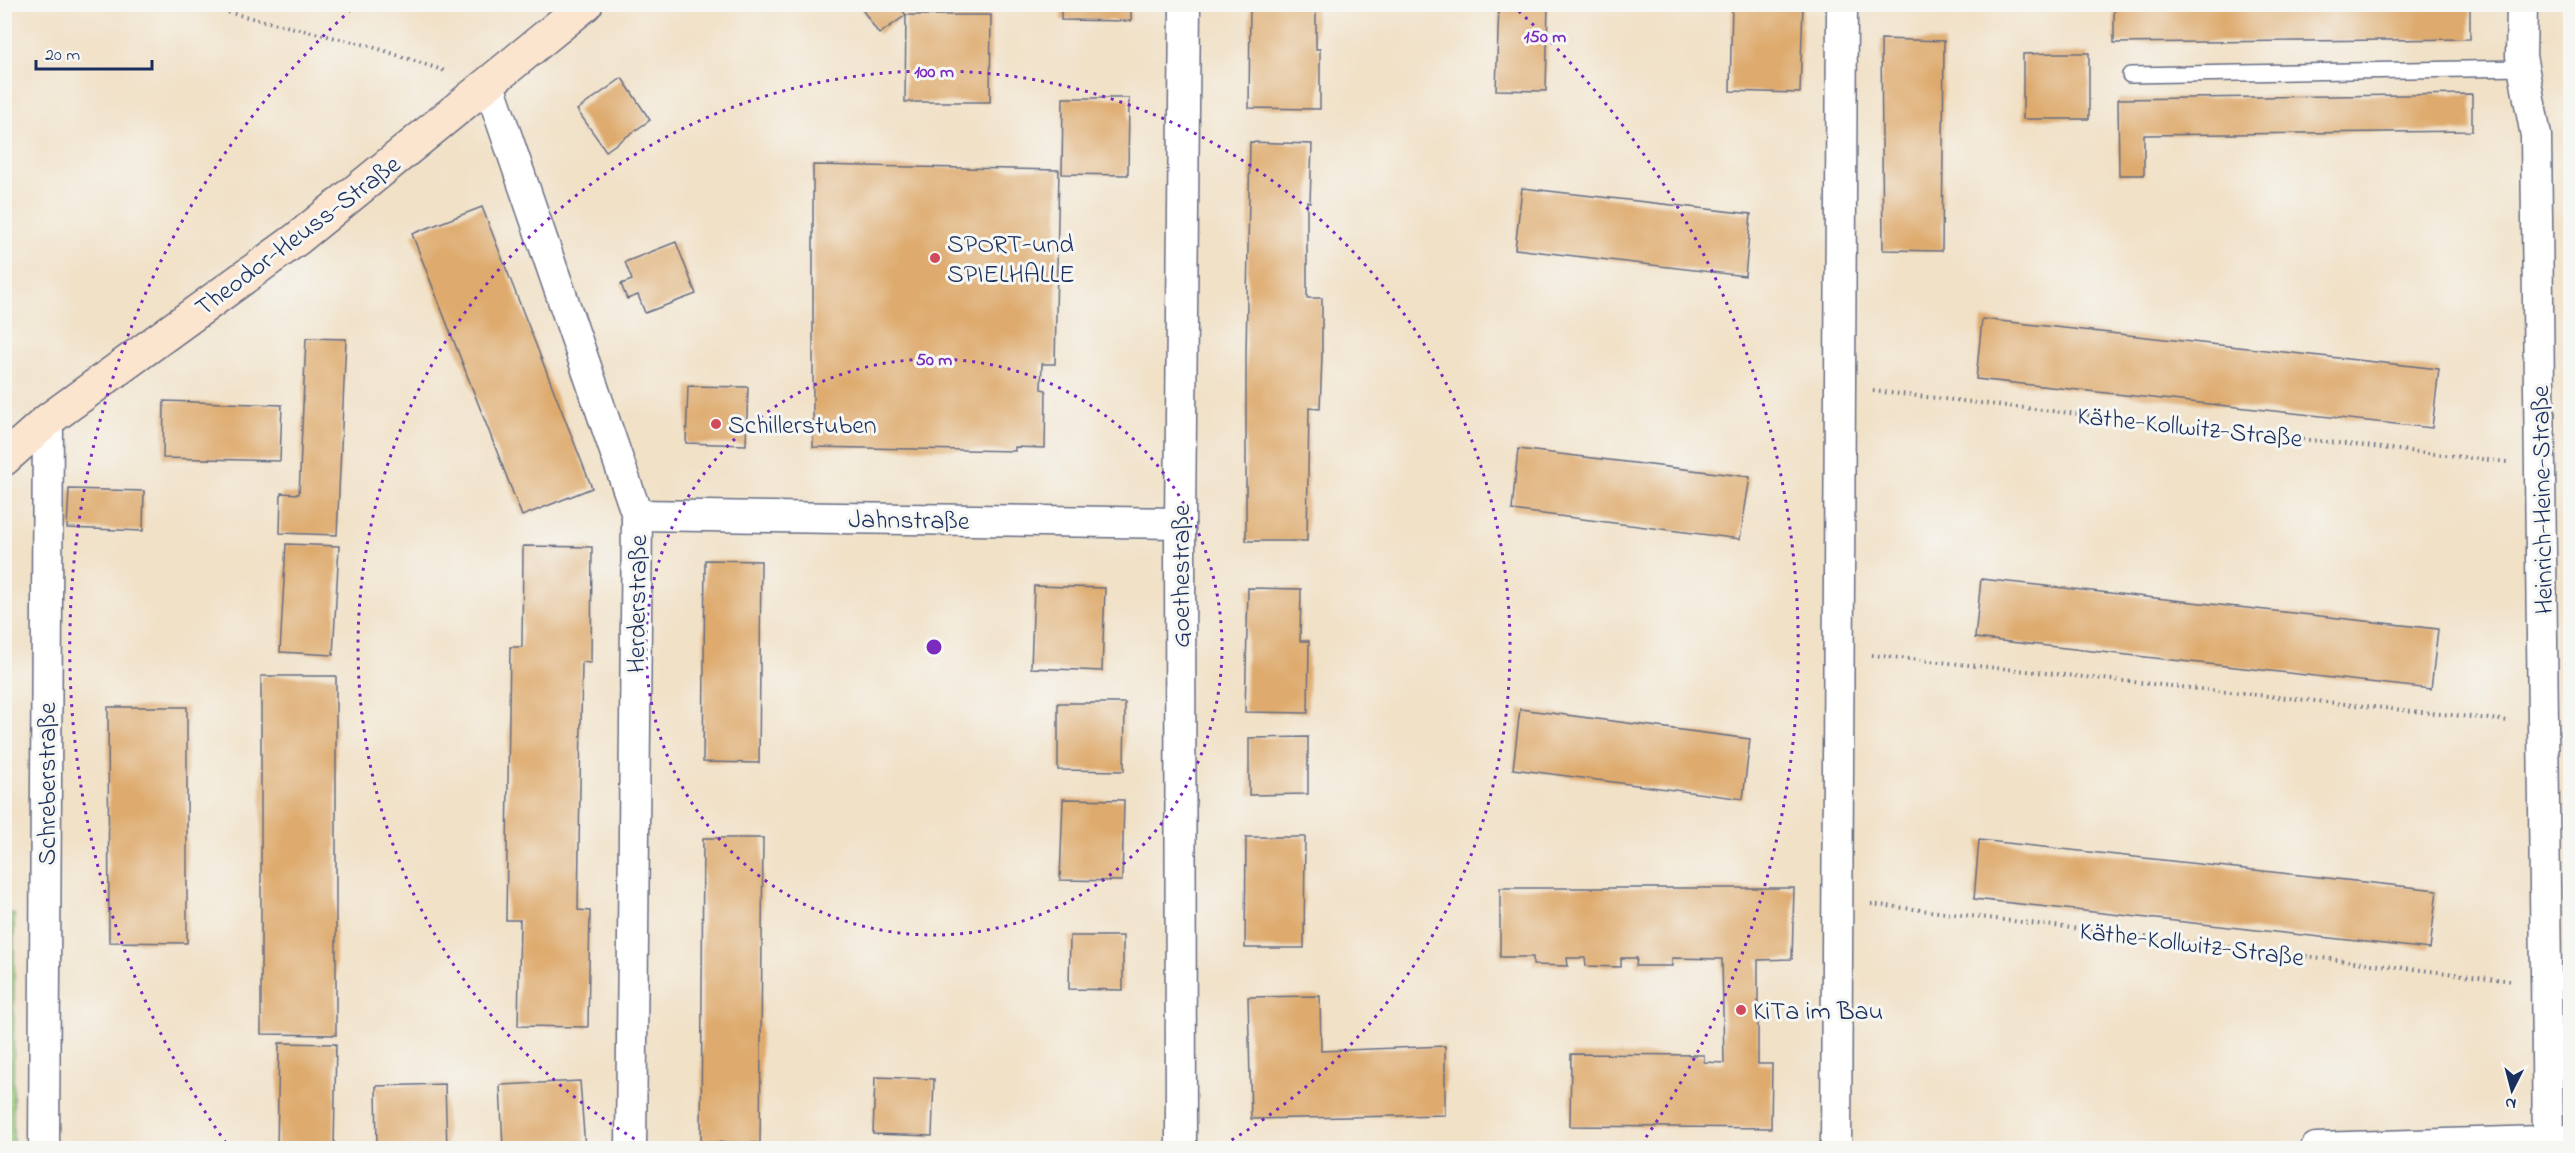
<svg xmlns="http://www.w3.org/2000/svg" width="2575" height="1153" font-family="'Indie Flower',sans-serif">
<style>
.green{fill:#9dcd7c;stroke:#5c7e6d;stroke-width:1.5}
.building{fill:#deaa6d}
.lines{fill:none;stroke-linecap:round;stroke-linejoin:round}
.lane-casing{stroke:#666d83;stroke-width:18}
.street-casing{stroke:#666d83;stroke-width:33}
.secondary-casing{stroke:#666d83;stroke-width:36}
.path{stroke:#666d83;stroke-width:4;stroke-dasharray:1.5 4.5;stroke-linecap:butt}
.lane{stroke:#fff;stroke-width:15}
.street{stroke:#fff;stroke-width:30}
.secondary{stroke:#fce5cf;stroke-width:33}
.ring{fill:none;stroke:#7b2cbf;stroke-width:3;stroke-dasharray:3 6}
.poi-dot{fill:#d1495b;stroke:#f6f6f2;stroke-width:2}
.labels{text-anchor:middle;stroke-width:6;stroke-linejoin:round;paint-order:stroke}
.street-label{font-size:26px;fill:#1b2f5e;stroke:#f6f6f2}
.poi-label{font-size:26px;fill:#1b2f5e;stroke:#f6f6f2;text-anchor:start}
.centre{fill:#7b2cbf;stroke:#f6f6f2;stroke-width:3}
.ring-label{font-size:18px;text-anchor:middle;font-weight:bold;fill:#7b2cbf;stroke:#f6f6f2;stroke-width:6;stroke-linejoin:round;paint-order:stroke}
</style>
<rect width="100%" height="100%" fill="#f6f6f2"/>
<filter id="ink" filterUnits="userSpaceOnUse"><feTurbulence type="fractalNoise" baseFrequency=".0167" numOctaves="2"/><feDisplacementMap in="SourceGraphic" scale="12" xChannelSelector="R" yChannelSelector="G"/><feConvolveMatrix kernelMatrix="1 2 1 2 8 2 1 2 1" color-interpolation-filters="sRGB"/></filter>
<filter id="wash" filterUnits="userSpaceOnUse"><feTurbulence type="fractalNoise" baseFrequency=".008" numOctaves="4" result="noise"/><feDisplacementMap in="SourceGraphic" scale="24" xChannelSelector="R" yChannelSelector="G"/><feGaussianBlur stdDeviation="1.35" result="paint"/><feColorMatrix in="noise" values="0 0 0 0 0 0 0 0 0 0 0 0 0 0 0 0 0 1.4 0 .05"/><feComposite in="paint" operator="in"/></filter>
<g filter="url(#wash)">
<rect width="100%" height="100%" fill="#f1e1c7"/>
<path class="green" d="M4,913L14,914L13,1148H4Z"/>
<g id="blocks">
<g class="building">
<path d="M1061,4H1131V21L1061,20Z"/>
<path d="M1250,4H1316V49H1320V109L1249,108Z"/>
<path d="M1499,4H1548L1546,91L1496,90Z"/>
<path d="M1732,4H1803L1800,93L1730,91Z"/>
<path d="M2278,4H2470V39L2114,43V7Z"/>
<path d="M859,5H898L906,15L879,34Z"/>
<path d="M906,15H991L990,102H905Z"/>
<path d="M1881,39L1944,41L1942,251L1883,250Z"/>
<path d="M2056,53H2089V119H2023V54Z"/>
<path d="M622,78L650,120L606,151L577,110Z"/>
<path d="M2472,94V131L2144,135V175H2119L2118,99Z"/>
<path d="M1063,98H1129L1128,175L1062,174Z"/>
<path d="M1250,142L1312,144L1310,202L1307,201V298H1322V356L1320,409L1309,408L1307,541H1246V353Z"/>
<path d="M813,165L1059,170L1055,364H1042L1041,389L1046,390L1045,448L1015,447V451L813,447Z"/>
<path d="M1522,188L1751,214L1745,276L1515,249Z"/>
<path d="M482,207L592,488L522,516L412,234Z"/>
<path d="M676,242L696,294L645,313L638,295L627,299L621,284L632,280L625,262Z"/>
<path d="M1982,319L2439,369L2432,428L1976,379Z"/>
<path d="M306,338L346,339L337,535L280,533L281,493L299,494Z"/>
<path d="M688,386L748,387L746,445L686,443Z"/>
<path d="M164,401L282,405L280,461L163,458Z"/>
<path d="M1518,449L1750,477L1740,539L1512,510Z"/>
<path d="M69,489L144,491L143,531L67,528Z"/>
<path d="M286,544L339,546L333,655L280,652Z"/>
<path d="M523,546L592,547L591,663L582,662L578,910L590,911L588,1027L518,1026L520,920H506L510,647H522Z"/>
<path d="M705,560L761,561L759,763L703,762Z"/>
<path d="M1981,579L2438,629L2431,689L1975,638Z"/>
<path d="M1034,586L1105,588L1102,671L1031,668Z"/>
<path d="M1248,588L1301,589L1300,641H1309L1308,713L1245,712Z"/>
<path d="M261,676H336V1035L261,1034Z"/>
<path d="M1058,703H1125L1124,771L1058,770Z"/>
<path d="M108,707H187V943L109,942Z"/>
<path d="M1520,709L1750,739L1743,799L1513,769Z"/>
<path d="M1308,737V794L1249,795V738Z"/>
<path d="M1063,799L1124,800L1122,881L1060,880Z"/>
<path d="M1246,837H1305L1304,948H1245Z"/>
<path d="M703,838H763L760,1143L701,1142Z"/>
<path d="M1979,840L2437,890L2430,949L1974,899Z"/>
<path d="M1500,888H1794L1792,959L1758,960V1064H1772L1771,1128L1570,1126L1571,1054L1704,1055V1062L1724,1063L1722,959L1672,958V966H1636L1637,958H1621V967L1586,966L1585,958H1567L1568,966L1533,965V957H1500Z"/>
<path d="M1070,936H1123V990L1069,989Z"/>
<path d="M1320,996L1321,1051L1445,1046V1115L1251,1119L1248,997Z"/>
<path d="M279,1043L336,1044L334,1148H277Z"/>
<path d="M875,1077L934,1079L932,1136L873,1134Z"/>
<path d="M580,1081L585,1148H503L500,1085Z"/>
<path d="M445,1084L447,1148H377L376,1086Z"/>
</g>
</g>
</g>
<g filter="url(#ink)">
<use href="#blocks" fill-opacity="0" stroke="#666d83" stroke-width="1.5"/>
<g class="lines">
<g class="lane-casing">
<path id="lane" d="M2130,75L2523,68"/>
</g>
<g class="street-casing">
<g id="street">
<path d="M2522,4L2521,56L2536,136L2548,1141"/>
<path d="M489,85L637,515L631,1148"/>
<path d="M637,515L1180,523"/>
<path d="M44,1148L48,420"/>
<path d="M1181,1148L1180,523L1185,4"/>
<path d="M1836,1148L1842,4"/>
<path d="M2316,1148L2570,1140"/>
</g>
</g>
<g class="secondary-casing">
<path id="secondary" d="M4,459L48,420L297,239L586,4"/>
</g>
<g class="path">
<path d="M193,4L370,46L445,71"/>
<path d="M1873,391L2507,462"/>
<path d="M1872,655L2509,721"/>
<path d="M1871,904L2513,981"/>
</g>
<use href="#lane" class="lane"/>
<use href="#street" class="street"/>
<use href="#secondary" class="secondary"/>
</g>
</g>
<g class="ring">
<circle cx="934" cy="647" r="288"/>
<path d="M650 1148A576 576 0 1 1 1218 1148"/>
<path d="M226 1143A864 864 0 0 1 356 5M1512 5A864 864 0 0 1 1642 1143"/>
</g>
<g class="poi-dot">
<circle cx="935" cy="258" r="6"/>
<circle cx="716" cy="424" r="6"/>
<circle cx="1741" cy="1010" r="6"/>
</g>
<g class="labels">
<g class="street-label">
<text transform="translate(297 235) rotate(-37)" y="9">Theodor-Heuss-Straße</text>
<text transform="translate(2190 426) rotate(6)" y="9">Käthe-Kollwitz-Straße</text>
<text transform="translate(2541 500) rotate(-91)" y="9">Heinrich-Heine-Straße</text>
<text transform="translate(909 519) rotate(1)" y="9">Jahnstraße</text>
<text transform="translate(1180 576) rotate(-90)" y="9">Goethestraße</text>
<text transform="translate(636 604) rotate(-89)" y="9">Herderstraße</text>
<text transform="translate(46 784) rotate(-90)" y="9">Schreberstraße</text>
<text transform="translate(2192 943) rotate(7)" y="9">Käthe-Kollwitz-Straße</text>
</g>
<g class="poi-label">
<text x="947" y="252">SPORT-und<tspan x="947" dy="30">SPIELHALLE</tspan></text>
<text x="728" y="433">Schillerstuben</text>
<text x="1753" y="1019">KiTa im Bau</text>
</g>
</g>
<circle cx="934" cy="647" r="9" class="centre"/>
<g class="ring-label">
<text x="1545" y="42">150 m</text>
<text x="934" y="77">100 m</text>
<text x="934" y="365">50 m</text>
</g>
<rect width="2575" height="1153" fill="none" stroke="#f6f6f2" stroke-width="24"/>
<g transform="translate(2512 1090) rotate(186)" stroke="#f6f6f2" stroke-width="4.5" paint-order="stroke">
<path d="M0-4.5L10 22L0 15L-10 22Z" fill="#1b2f5e"/>
<text y="-9" font-size="16" font-weight="bold" text-anchor="middle" fill="#1b2f5e">N</text>
</g>
<path d="M36 60v9h116v-9" fill="none" stroke="#1b2f5e" stroke-width="3"/>
<text x="45" y="60" font-size="18" fill="#1b2f5e" stroke="#f6f6f2" stroke-width="4.5" paint-order="stroke">20 m</text>
</svg>
